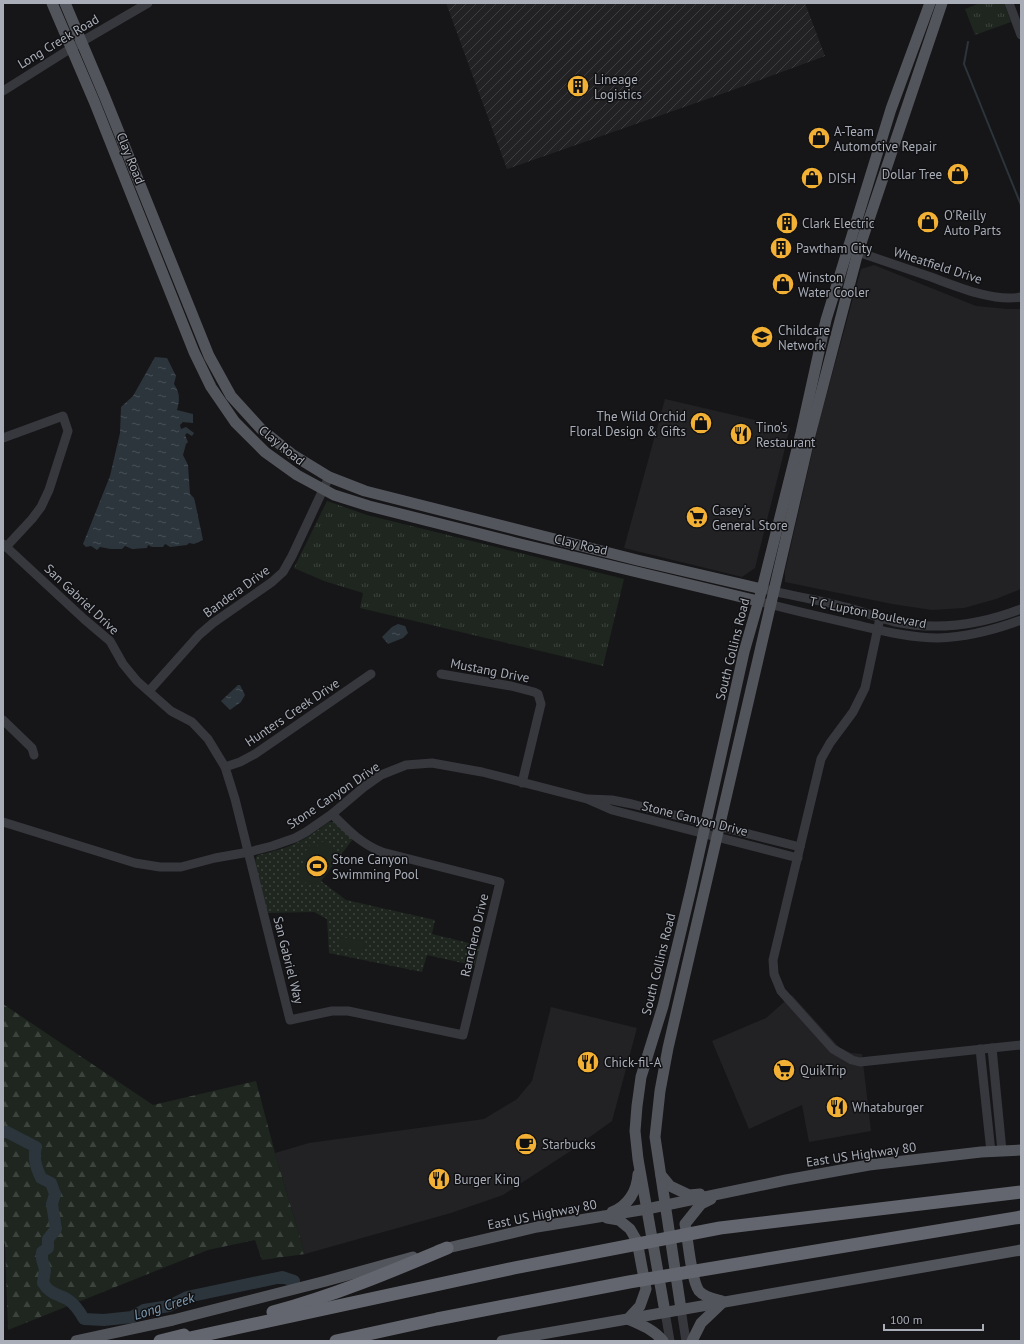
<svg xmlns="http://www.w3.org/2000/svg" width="1024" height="1344" font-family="'PT Sans',sans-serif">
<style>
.built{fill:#222225}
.industrial{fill:url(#industrial-furrows)}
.grass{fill:url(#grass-tufts)}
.forest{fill:url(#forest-firs)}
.park{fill:url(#park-dots)}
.pitch{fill:#1e261f}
.water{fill:url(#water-ripples)}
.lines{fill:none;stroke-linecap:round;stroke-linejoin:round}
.stream{stroke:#2c353c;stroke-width:2}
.river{stroke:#2c353c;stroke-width:12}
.minor{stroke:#37383d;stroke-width:9}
.major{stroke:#53555c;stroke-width:11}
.highway{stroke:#63666e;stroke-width:13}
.labels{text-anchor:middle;stroke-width:3;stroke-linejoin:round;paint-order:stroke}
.street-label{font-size:13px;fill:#a8adb8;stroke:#111113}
.poi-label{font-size:13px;fill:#a8adb8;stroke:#111113;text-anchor:start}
.water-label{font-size:14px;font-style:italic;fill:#7f9bb3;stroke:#111113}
</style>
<defs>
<pattern id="industrial-furrows" width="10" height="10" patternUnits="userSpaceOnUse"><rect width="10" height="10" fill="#222225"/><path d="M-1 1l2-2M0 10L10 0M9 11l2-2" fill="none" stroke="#3f3f43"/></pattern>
<pattern id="grass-tufts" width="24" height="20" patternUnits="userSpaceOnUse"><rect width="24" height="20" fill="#1e261f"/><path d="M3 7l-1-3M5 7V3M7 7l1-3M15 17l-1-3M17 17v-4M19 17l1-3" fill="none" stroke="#3c433d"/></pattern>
<pattern id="forest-firs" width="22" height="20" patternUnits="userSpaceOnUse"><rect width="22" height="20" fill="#1e261f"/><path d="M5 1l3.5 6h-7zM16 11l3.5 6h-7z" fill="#3c433d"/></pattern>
<pattern id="park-dots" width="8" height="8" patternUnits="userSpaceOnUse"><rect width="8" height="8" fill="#1e261f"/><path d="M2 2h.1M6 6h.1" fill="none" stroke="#3c433d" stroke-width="1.8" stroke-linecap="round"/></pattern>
<pattern id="water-ripples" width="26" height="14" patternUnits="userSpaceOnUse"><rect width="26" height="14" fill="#2c353c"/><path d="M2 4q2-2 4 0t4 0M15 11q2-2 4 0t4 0" fill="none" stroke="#485056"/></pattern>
</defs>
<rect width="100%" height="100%" fill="#161618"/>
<g class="built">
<path d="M874,265L976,306L1008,309H1021V589L996,599L964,608L932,610L892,604L785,582V571L819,422L861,269Z"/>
<path d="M665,399L790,428L755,568L742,577L624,548Z"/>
<path d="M792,995L839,1047L851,1053L862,1054L871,1131L809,1142L802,1105L749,1129L712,1041L766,1018Z"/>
<path d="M551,1007L637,1028L612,1121L569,1152L503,1195L451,1213L305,1254L275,1153L309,1143L484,1119L517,1099L532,1081Z"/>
</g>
<path class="industrial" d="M446,3H805L825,56L730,91L507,169Z"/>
<g class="grass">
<path d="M980,3H1004L1011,22L975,35L965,9Z"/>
<path d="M327,501L367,515L624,579L603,666L360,608L363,593L324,581L294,568Z"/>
</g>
<path class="forest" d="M3,1004L153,1105L256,1081L275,1153L305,1254L262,1260L255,1240L208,1250L8,1330L5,1245L3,1238Z"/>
<path class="park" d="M329,822H334L353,839L321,881L346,900L435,920L432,934L481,946L476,966L427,955L422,972L329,953L327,919L314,912L268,913L255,863L256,857L258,855C270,852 283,849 294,844C307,838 318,830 329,822Z"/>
<g class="pitch">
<path d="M321,841L341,855L317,886L311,881L308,884L300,878L302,873L299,871L306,862L300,858L311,844L316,848Z"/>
<path d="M342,937L366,942L363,952L340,947Z"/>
</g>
<g class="water">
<path d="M155,357L167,358L176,376L174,384C180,393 180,399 177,410L193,414V423L183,422L180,425L181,429L186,427L194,433L192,436L187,433L185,435L188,442L186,444L183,455L188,465L190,494L194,498L195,502L203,540L194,544L189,543L187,545L170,547L167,545L165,544L163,547H152L148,545L147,548L132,549L125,546L122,549H111L100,547L97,550L91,546L86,547L83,544L110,476L120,433L121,407L133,396Z"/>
<path d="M398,624L405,626L408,633L403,638L388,644L382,637L392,627Z"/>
<path d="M238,685H240L245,695L241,702L230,710L221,701Z"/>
<path d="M318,855L326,860L327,863L324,865H322L315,875L307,869Z"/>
</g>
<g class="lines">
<path class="stream" d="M968,42L964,64L1021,205"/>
<path class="river" d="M3,1132H7L36,1147C33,1158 36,1167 41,1178L51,1183L55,1194L52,1204L56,1229L48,1239V1248L42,1252V1259L45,1270L43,1283C49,1293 57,1294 67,1299C75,1304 80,1312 84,1319L104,1320L132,1317L144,1310L169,1306L187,1297L282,1277L294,1281"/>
<g class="minor">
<path d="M1009,3L1021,35"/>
<path d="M3,91L81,42L148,3"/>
<path d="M852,250C878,259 905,268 931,277C958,287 993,302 1021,297"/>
<path d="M3,438L63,416L68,431L49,490L41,507L32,519L6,547"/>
<path d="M3,544L84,619L110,641L123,664L137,681L171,711L192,722L208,739L225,767L235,799L290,1020L332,1011H348L463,1035L500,882L382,852C360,843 348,830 332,814"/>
<path d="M762,589C790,595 818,600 845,607C862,611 878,618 895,622C939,631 980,625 1021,609"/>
<path d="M765,603C795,611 826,618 857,625C883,631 911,638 938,638C967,637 994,630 1021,620"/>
<path d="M880,618L865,688L853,712L830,743L821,759L773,960L774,974L781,991L833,1049L852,1060L860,1062L1021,1045"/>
<path d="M441,674L511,686L534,692L538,694L541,704L522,783"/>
<path d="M149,691L199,635L213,623L272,582L283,572L292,556L329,477"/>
<path d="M3,720L32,748L34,755"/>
<path d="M225,767L240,762L255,754L371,674"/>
<path d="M588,799L612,800L632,804L800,847"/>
<path d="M3,822L135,863L160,867H181L215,858L249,852L272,846L295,838L306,832L332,814L364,787L381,775L406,765L432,763L482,772L587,799L612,810L798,858"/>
<path d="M992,1048L1002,1151"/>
<path d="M980,1049L991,1152"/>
<path d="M681,1309L686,1341"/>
<path d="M665,1312L670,1341"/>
</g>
<g class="major">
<path d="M52,3L94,101L194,352L211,387L235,422L265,452L297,475L334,495L369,506L516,543L758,601"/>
<path d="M65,3L104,95L209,356L231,396L261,429L293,455L329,477L365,491L637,560L762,589"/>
<path d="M661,1175L670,1186L689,1195L700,1194"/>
<path d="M711,1199L701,1204L685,1224C688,1239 691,1280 699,1291C704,1297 715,1299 722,1301"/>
<path d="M612,1212C628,1206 637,1191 638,1174"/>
<path d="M607,1218L619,1220L630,1229L637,1241L646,1289L640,1306L628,1319"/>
<path d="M439,1250L537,1227L647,1209L786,1180L869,1165L981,1152L1021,1150"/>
<path d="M681,1309L655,1137L660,1091L668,1048L810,435L858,252L942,3"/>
<path d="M665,1312L638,1159L635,1131L637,1106L641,1077L663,1006L691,889L744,652L762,589L801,433L826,320L891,109L930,3"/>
<path d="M628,1319C642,1325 654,1330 663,1341"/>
<path d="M76,1341L173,1320L326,1281L413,1257"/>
<path d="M502,1341L1021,1250"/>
<path d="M692,1341L701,1323L722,1303"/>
</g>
<g class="highway">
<path d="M273,1312C333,1296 390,1272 447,1248"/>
<path d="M160,1341L184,1335"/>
<path d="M176,1341L514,1268L720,1228L1021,1192"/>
<path d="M336,1341L437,1319L629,1282L1021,1217"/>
</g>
</g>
<defs>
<g id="building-disc" transform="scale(1.15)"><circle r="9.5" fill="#f2b134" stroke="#111113"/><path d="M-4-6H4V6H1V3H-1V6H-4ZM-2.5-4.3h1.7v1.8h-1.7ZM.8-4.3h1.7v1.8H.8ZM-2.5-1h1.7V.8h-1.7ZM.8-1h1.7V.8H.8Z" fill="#111"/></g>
<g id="shop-disc" transform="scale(1.15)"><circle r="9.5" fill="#f2b134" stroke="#111113"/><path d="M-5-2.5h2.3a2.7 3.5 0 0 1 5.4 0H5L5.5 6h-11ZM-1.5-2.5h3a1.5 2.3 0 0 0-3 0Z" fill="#111"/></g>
<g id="school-disc" transform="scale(1.15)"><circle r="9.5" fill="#f2b134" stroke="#111113"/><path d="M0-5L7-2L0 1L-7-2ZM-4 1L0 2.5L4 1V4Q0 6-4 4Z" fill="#111"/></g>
<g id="restaurant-disc" transform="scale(1.15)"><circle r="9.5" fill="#f2b134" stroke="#111113"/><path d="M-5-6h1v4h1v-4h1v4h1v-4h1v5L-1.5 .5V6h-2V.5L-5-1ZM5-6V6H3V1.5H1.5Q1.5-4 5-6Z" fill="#111"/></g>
<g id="supermarket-disc" transform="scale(1.15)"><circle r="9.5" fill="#f2b134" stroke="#111113"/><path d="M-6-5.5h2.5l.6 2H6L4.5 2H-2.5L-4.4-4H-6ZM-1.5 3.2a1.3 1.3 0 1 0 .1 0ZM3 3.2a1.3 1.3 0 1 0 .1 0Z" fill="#111"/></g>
<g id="stadium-disc" transform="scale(1.15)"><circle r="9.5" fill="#f2b134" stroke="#111113"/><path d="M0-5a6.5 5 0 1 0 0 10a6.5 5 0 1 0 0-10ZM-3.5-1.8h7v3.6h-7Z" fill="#111"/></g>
<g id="cafe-disc" transform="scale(1.15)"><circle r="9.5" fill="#f2b134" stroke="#111113"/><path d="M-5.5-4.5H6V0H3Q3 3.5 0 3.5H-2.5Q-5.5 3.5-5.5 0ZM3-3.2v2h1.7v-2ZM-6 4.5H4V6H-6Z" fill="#111"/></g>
</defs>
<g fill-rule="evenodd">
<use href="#building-disc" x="578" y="86"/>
<use href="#shop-disc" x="819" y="138"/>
<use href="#shop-disc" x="958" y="174"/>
<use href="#shop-disc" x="812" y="178"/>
<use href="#shop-disc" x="928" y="222"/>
<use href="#building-disc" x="787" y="223"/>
<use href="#building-disc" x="781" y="248"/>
<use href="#shop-disc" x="783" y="284"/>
<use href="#school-disc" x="762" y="337"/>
<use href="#shop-disc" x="701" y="423"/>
<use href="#restaurant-disc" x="741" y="434"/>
<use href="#supermarket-disc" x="697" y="517"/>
<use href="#stadium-disc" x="317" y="866"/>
<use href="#restaurant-disc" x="588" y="1062"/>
<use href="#supermarket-disc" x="784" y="1070"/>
<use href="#restaurant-disc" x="837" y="1107"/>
<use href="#cafe-disc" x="526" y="1144"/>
<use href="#restaurant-disc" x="439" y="1179"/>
</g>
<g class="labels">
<g class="street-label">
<text transform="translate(58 41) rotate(-31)" y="5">Long Creek Road</text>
<text transform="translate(131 158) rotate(68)" y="5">Clay Road</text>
<text transform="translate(938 265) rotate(18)" y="5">Wheatfield Drive</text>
<text transform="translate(282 445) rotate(39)" y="5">Clay Road</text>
<text transform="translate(581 544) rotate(13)" y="5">Clay Road</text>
<text transform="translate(236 591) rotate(-36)" y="5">Bandera Drive</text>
<text transform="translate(82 599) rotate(43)" y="5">San Gabriel Drive</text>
<text transform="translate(868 612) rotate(11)" y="5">T C Lupton Boulevard</text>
<text transform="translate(732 649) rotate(-76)" y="5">South Collins Road</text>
<text transform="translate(490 670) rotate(11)" y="5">Mustang Drive</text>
<text transform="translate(292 712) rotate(-34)" y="5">Hunters Creek Drive</text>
<text transform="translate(333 795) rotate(-34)" y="5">Stone Canyon Drive</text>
<text transform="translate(695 818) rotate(14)" y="5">Stone Canyon Drive</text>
<text transform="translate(474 935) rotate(-77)" y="5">Ranchero Drive</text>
<text transform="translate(289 960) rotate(76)" y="5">San Gabriel Way</text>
<text transform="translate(658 964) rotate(-76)" y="5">South Collins Road</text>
<text transform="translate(861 1154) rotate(-8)" y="5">East US Highway 80</text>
<text transform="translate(542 1214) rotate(-11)" y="5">East US Highway 80</text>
</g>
<g class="poi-label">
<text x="594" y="84">Lineage<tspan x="594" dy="15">Logistics</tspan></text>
<text x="834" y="136">A-Team<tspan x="834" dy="15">Automotive Repair</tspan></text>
<text x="942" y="179" text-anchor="end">Dollar Tree</text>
<text x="828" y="183">DISH</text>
<text x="944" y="220">O'Reilly<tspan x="944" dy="15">Auto Parts</tspan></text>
<text x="802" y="228">Clark Electric</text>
<text x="796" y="253">Pawtham City</text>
<text x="798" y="282">Winston<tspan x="798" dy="15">Water Cooler</tspan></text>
<text x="778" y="335">Childcare<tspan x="778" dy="15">Network</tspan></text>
<text x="686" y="421" text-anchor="end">The Wild Orchid<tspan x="686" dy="15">Floral Design &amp; Gifts</tspan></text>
<text x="756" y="432">Tino's<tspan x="756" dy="15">Restaurant</tspan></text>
<text x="712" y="515">Casey's<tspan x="712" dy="15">General Store</tspan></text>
<text x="332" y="864">Stone Canyon<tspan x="332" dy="15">Swimming Pool</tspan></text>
<text x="604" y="1067">Chick-fil-A</text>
<text x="800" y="1075">QuikTrip</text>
<text x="852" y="1112">Whataburger</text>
<text x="542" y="1149">Starbucks</text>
<text x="454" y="1184">Burger King</text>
</g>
<g class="water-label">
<text transform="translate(164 1306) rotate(-17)" y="5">Long Creek</text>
</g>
</g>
<rect width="1024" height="1344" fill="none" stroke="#a8adb8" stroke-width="8"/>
<path d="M884 1324v6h99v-6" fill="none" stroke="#a8adb8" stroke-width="2"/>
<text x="890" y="1324" font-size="12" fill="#a8adb8" stroke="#111113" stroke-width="3" paint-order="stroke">100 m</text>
</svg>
